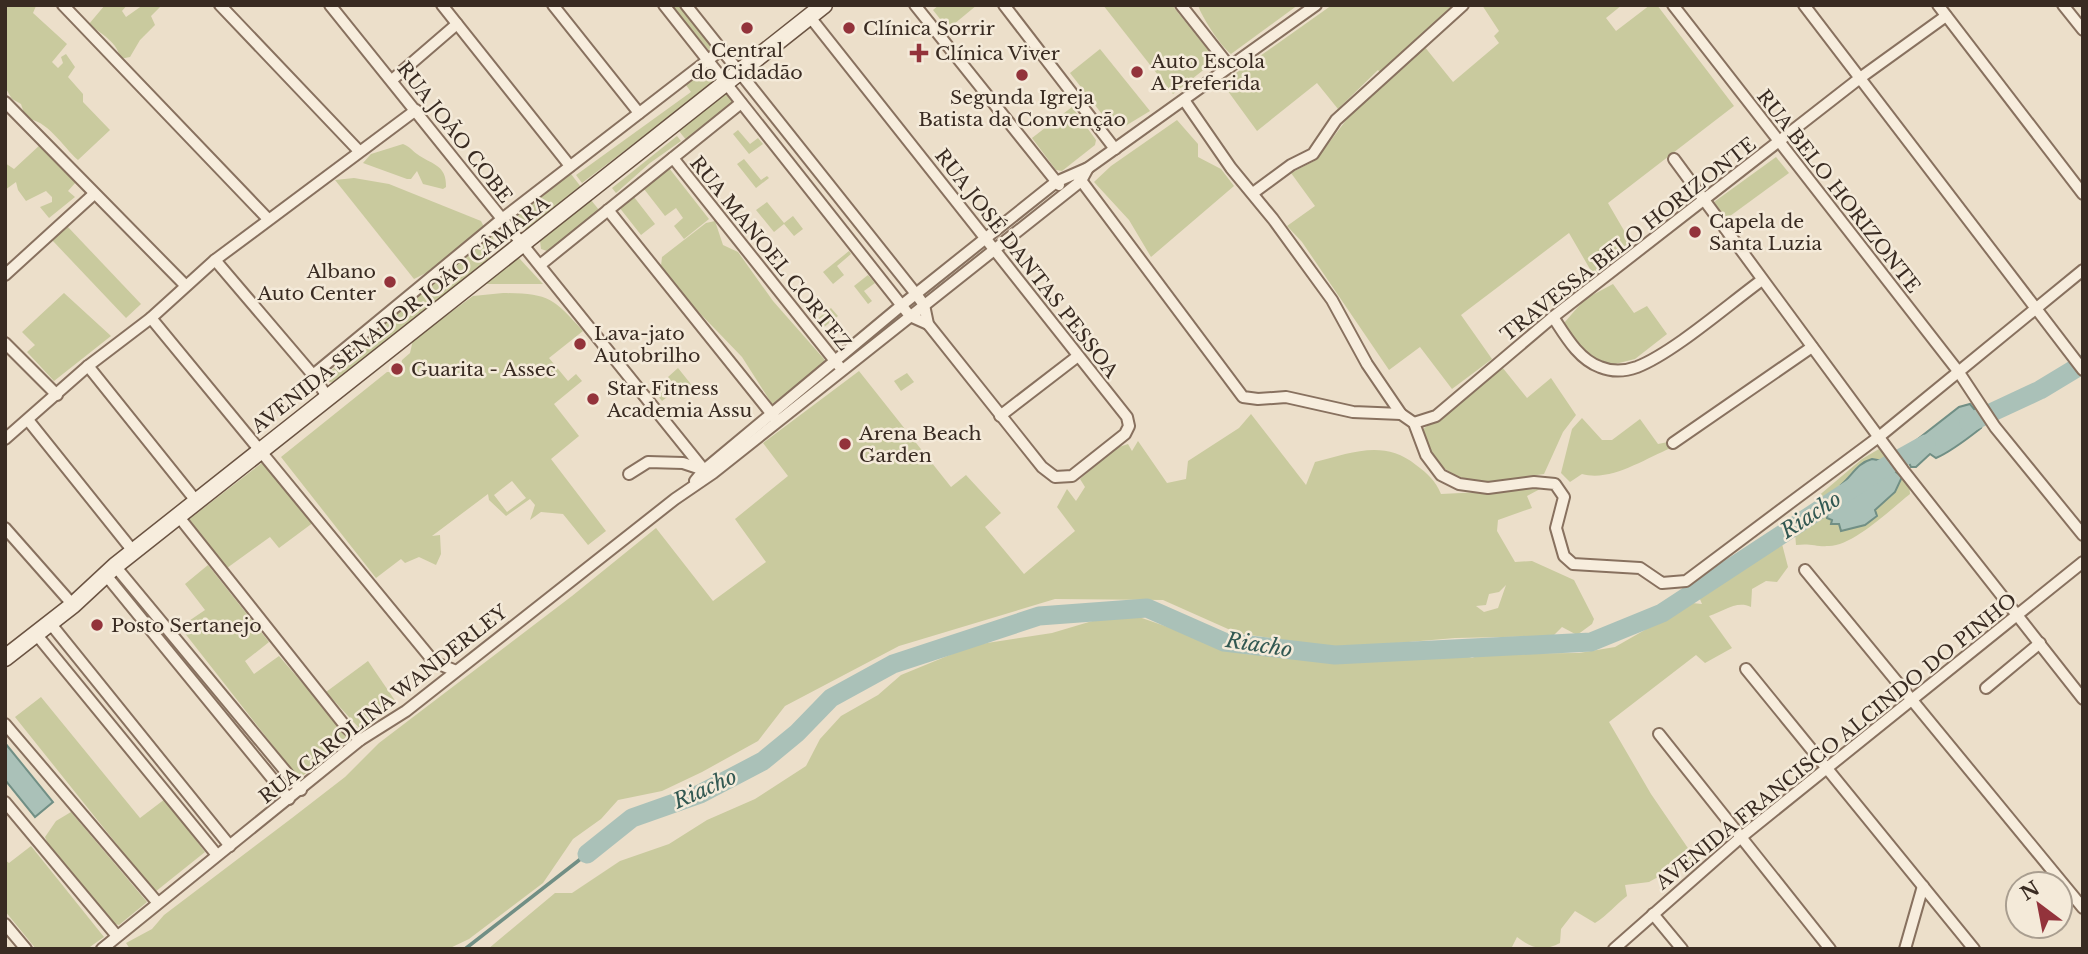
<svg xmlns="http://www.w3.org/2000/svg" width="2088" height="954" font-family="'Libre Baskerville',serif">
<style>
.green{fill:#c9ca9e;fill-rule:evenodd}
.water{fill:#aac1b8;stroke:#718f85;stroke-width:2}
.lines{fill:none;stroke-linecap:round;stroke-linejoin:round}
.stream{stroke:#718f85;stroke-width:3.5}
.river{stroke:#aac1b8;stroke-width:19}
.street-casing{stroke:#88715f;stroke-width:14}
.secondary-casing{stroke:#6a5342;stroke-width:19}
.street{stroke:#f7eddd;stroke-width:10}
.secondary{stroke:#f7eddd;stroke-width:16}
.poi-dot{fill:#93333b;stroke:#f4ead9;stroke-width:2.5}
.labels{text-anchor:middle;stroke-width:5;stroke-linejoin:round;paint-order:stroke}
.poi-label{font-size:19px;fill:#392b22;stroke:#f4ead9;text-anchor:start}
.street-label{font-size:19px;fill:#392b22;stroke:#f4ead9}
.water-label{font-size:21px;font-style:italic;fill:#325852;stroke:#f4ead9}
</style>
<rect width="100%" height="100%" fill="#ecdfca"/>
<g class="green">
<path d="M5,5L36,6L33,13L67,44L52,62L58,68L63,63L61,57L66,54L75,67L68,77L83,94V102L110,130L78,160C63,147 47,119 26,119L21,104L12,99L5,87Z"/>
<path d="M105,5H127L122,11L126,17L143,5H162L151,16L155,25L140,40L130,57L120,59C119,43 100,33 89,24Z"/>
<path d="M671,5H679L713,48L710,52Z"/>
<path d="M939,5H977L948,29L933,10Z"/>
<path d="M1103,5H1172L1216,60L1173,94Z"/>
<path d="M1198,5H1298L1231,54C1221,47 1201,16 1198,5Z"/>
<path d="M1332,5H1454L1381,74L1378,70L1338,109L1317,83L1257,131L1222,83Z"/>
<path d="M1482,5H1622L1606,18L1616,31L1650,5H1657L1734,106L1608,203L1633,246L1594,276L1569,233L1461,315L1492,359L1452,389L1420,347L1389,370L1302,242L1287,226L1315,206L1291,173L1316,160L1353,111L1424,46L1453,82L1499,43L1494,36L1499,31Z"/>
<path d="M1100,49L1150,111L1122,128L1112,127L1070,73Z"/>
<path d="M708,69L717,81L582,183L576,175L691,92L686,85Z"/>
<path d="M727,93L735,101L687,141L679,131Z"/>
<path d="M1072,107L1096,140L1095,145L1062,171L1056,170L1032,138Z"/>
<path d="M1177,120L1198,144V157L1221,169L1234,186L1151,257L1129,220L1094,182L1111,166Z"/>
<path d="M738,130L750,144L758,138L763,144L749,154L733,134Z"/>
<path d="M677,136L681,141L650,163L616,193L612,188Z"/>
<path d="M41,144L76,182L68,191L75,197L49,218L40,207L52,202V197L46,191L26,201L18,190L16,182L5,190V163L14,169Z"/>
<path d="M403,144C411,147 412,151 417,154C430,164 447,164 446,187L443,189L423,184L417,171L411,179H407L363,163L371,154Z"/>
<path d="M1776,157L1789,173L1726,219L1714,202Z"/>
<path d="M744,159L761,180L767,176L769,178L756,188L737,164Z"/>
<path d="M669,168L709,219L684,239L674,226L683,218L676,208L665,216L644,189L634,197L655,224L641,235L619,207Z"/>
<path d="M571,174L581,187L528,229L522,228L514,218Z"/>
<path d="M354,178L389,184L481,221L484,227L434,269L414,279L335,180Z"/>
<path d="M591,200L599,210L547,251L541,249L540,241Z"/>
<path d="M767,202L784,223L793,216L803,229L794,236L784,224L774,232L756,210Z"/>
<path d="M715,221L723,245L738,252L773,301L824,359L825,363L772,404L742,357L689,302L661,266L662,257L706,223Z"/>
<path d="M67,226L141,304L126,318L52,240Z"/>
<path d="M492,234C497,246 491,256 483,265L337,383L328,382L323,378L405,304Z"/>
<path d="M849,251L851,254L837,266L844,275L833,284L823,272Z"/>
<path d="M519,258L543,284H484L513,260Z"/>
<path d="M868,275L875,283L864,291L872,301L868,304L854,286Z"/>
<path d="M1613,284L1634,313L1647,306L1667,334L1635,359L1607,366L1581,351L1564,323L1585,299Z"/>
<path d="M64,293L111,336L54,381L27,352L35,345L22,332Z"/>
<path d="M503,293C549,294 552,297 583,331L549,358L568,381L576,374L582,381L554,404L579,436L551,459L606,531L588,545L563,514L541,512L530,520L535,505L530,499L506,516L489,500L488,494L432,536L440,535L441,554L436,565L419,557L405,563L401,559L376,578L281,457L387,372H392L401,365L402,360L410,353L413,340L473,296ZM512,481L526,498L507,512L494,495Z"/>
<path d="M831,308L838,316L823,328L816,320Z"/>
<path d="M1502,367L1527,398L1551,378L1576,415L1563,432L1544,474C1492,482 1441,496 1422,430Z"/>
<path d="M678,368L698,393L693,397L683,385L662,401L652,389L658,385L667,396L677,388L668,377Z"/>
<path d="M859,371L951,487L966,475L1001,513L985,527L1024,574L1075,531L1057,507L1067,489L1076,501L1085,487L1080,479L1116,448L1128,444L1132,451L1138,441L1167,483L1186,479L1188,461L1239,428L1251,414L1306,485L1315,462C1351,453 1384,439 1416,465C1428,474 1435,480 1441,494L1540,489L1527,496L1532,508L1498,520L1497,531L1515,562L1532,561L1574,580L1594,619L1592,624L1577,635L1562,627L1553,636L1455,638L1339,648L1237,633L1163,600L1055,599L899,646L785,706L758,741L702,772L662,791L618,800L601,819L573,839L543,883L469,939L448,949H130L126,943L152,929L164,915L292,818L345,777L379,743L572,596L656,528L713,601L766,562L735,519L788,476L763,443ZM1506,585L1498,608L1484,612L1476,606L1486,605L1489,594L1499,592Z"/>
<path d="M907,373L914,382L901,391L894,381Z"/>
<path d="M1582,418L1602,440H1612L1640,419L1658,444L1668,442L1671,448C1644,459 1611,482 1582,474L1570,482L1561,473L1572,429Z"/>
<path d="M1879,449L1909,483L1910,494C1891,509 1853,546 1829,546C1816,547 1811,543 1796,545L1795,533L1811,522L1816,498L1862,459Z"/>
<path d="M263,462L314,522L279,548L270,537L227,568L187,521Z"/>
<path d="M1769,532L1782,544L1788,567L1777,582L1766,581L1752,589L1751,607C1736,600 1723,612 1709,616L1732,648L1705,663L1696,655L1609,722L1651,794L1694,857L1649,882L1625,885L1627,896C1615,905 1608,915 1595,923L1575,911L1561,929L1560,943C1543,952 1531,948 1517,937L1511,949H488L555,893H572L620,861L669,844L707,820L755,799L806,766L820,739L841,716L878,695L901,675L974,645L1052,633L1099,619L1139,617L1245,654L1360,661L1458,653L1472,658L1482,654L1579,653L1615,647L1692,603L1702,604L1694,585Z"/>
<path d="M208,565L269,642L245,661L254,674L279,656L349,737L299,779L180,627L205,610L185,584Z"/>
<path d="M368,661L396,702L360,729L326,692Z"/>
<path d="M41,697L140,818L165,799L205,852L155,892L15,717Z"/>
<path d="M71,812L147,902L119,925L112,923L51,851L45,837L56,821Z"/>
<path d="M31,846L104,937L87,949H36L5,911V860L9,863Z"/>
</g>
<g class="water">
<path d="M1970,404L1984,421L1981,428C1967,439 1952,451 1936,458L1930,454L1916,467H1911L1904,453L1909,446L1959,407Z"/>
<path d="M1872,459L1883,461L1902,477L1895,492L1875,510L1877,516L1865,525L1841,531L1839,524H1831L1832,520L1827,518L1829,506L1843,488L1841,485C1852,476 1857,463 1872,459Z"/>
<path d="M5,743L53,802L35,817L5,780Z"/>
</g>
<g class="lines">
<path class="stream" d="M465,949L587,854"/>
<g class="river">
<path d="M1969,423L2040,390L2083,364"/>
<path d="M587,854L632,818L700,794L763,761L797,733L831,698L893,664L1039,616L1147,608L1224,642L1335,655L1591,642L1662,613L1883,468L1926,444"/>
</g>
<g class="street-casing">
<g id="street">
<path d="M63,5L268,219"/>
<path d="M220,5L359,151"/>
<path d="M330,5L704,470L710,472"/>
<path d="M442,5L570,166"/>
<path d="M553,5L639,113"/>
<path d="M664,5L910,316L928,324"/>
<path d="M686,5L916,294L924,305L928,324L1042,467L1055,477L1072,476L1125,434L1129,426L1127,417L810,17"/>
<path d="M915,5L1059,185"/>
<path d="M1004,5L1115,149"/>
<path d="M1181,5L1230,67"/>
<path d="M1673,5L1958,371L1995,427L2083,535"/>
<path d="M1804,5L2083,370"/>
<path d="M1938,5L2083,194"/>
<path d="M2063,5L2083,30"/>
<path d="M392,80L457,24"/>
<path d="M1184,100L1231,168L1273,219L1332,300L1367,364L1401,414L1414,423L1426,455L1441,475L1459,484L1488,488L1534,482L1555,484L1564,497L1556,528L1564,556L1573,564L1640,568L1662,583L1686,581L1790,503L1880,436L2083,270"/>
<path d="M5,102L185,285"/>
<path d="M673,158L839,366"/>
<path d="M1674,159L1903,470L2083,699"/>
<path d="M1077,175L1243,397L1258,399L1286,397L1353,412L1401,414"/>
<path d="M1253,193L1291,165L1313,154L1336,120L1463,5"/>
<path d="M608,210L775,418"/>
<path d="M215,260L313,375L328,398"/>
<path d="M540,265L741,103"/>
<path d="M5,275L94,194"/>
<path d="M1553,317C1565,335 1578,359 1600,367C1612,372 1626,371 1637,367C1673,353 1729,304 1762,280"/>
<path d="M151,318L434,662L456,671"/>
<path d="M5,343L57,395"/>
<path d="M88,366L197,502"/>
<path d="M313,375L502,219L721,50"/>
<path d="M1000,416L1078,356"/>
<path d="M28,420L133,551"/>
<path d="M1414,423L1436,416L1553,317L1860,78L1946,16"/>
<path d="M5,439L88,366L151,318L215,260L416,110"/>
<path d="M1673,443L1812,347"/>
<path d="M629,474L648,462L683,463L704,470"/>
<path d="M695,481L704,470L902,305L1056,182L1088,168L1316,5"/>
<path d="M179,517L346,727L360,740"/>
<path d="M5,528L73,605"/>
<path d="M115,566L301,790"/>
<path d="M1805,570L2083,908"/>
<path d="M105,574L289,799"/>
<path d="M50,623L230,846"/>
<path d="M36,634L217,855"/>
<path d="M1746,669L1974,949"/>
<path d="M1986,688L2040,643"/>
<path d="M5,724L157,902"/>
<path d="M1659,734L1830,949"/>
<path d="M5,802L117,936"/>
<path d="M1653,914L1682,949"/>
<path d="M5,924L26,949"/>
<path d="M102,949L360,740L406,711L675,499L713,473L1081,181L1088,168"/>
<path d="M1614,949L1740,838L2083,562"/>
<path d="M1905,949L1923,886"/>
</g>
</g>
<g class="secondary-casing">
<path id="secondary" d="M5,658L73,605L115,566L824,5"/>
</g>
<use href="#street" class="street"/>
<use href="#secondary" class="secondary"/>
</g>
<g class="poi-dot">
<circle cx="747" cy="28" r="7"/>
<circle cx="849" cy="28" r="7"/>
<path d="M915.5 42.5h7v7h7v7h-7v7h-7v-7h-7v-7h7z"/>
<circle cx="1137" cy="72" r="7"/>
<circle cx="1022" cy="75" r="7"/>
<circle cx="1695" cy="232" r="7"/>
<circle cx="390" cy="282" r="7"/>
<circle cx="580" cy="344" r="7"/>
<circle cx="397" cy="369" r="7"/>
<circle cx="593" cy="399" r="7"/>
<circle cx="845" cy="444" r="7"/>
<circle cx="97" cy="625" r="7"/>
</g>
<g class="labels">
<g class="poi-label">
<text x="863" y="35">Clínica Sorrir</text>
<text x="747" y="57" text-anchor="middle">Central<tspan x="747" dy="22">do Cidadão</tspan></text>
<text x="935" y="60">Clínica Viver</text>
<text x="1151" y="68">Auto Escola<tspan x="1151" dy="22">A Preferida</tspan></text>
<text x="1022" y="104" text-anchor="middle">Segunda Igreja<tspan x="1022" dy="22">Batista da Convenção</tspan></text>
<text x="1709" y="228">Capela de<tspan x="1709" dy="22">Santa Luzia</tspan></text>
<text x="376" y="278" text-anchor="end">Albano<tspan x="376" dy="22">Auto Center</tspan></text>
<text x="594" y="340">Lava-jato<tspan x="594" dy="22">Autobrilho</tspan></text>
<text x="411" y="376">Guarita - Assec</text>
<text x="607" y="395">Star Fitness<tspan x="607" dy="22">Academia Assu</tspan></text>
<text x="859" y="440">Arena Beach<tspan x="859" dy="22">Garden</tspan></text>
<text x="111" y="632">Posto Sertanejo</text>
</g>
<g class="street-label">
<text transform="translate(455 132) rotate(52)" y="7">RUA JOÃO COBE</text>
<text transform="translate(1839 191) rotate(52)" y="7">RUA BELO HORIZONTE</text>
<text transform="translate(1628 239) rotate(-38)" y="7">TRAVESSA BELO HORIZONTE</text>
<text transform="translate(771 253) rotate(51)" y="7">RUA MANOEL CORTEZ</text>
<text transform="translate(1027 263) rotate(52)" y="7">RUA JOSÉ DANTAS PESSOA</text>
<text transform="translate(400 314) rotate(-38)" y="7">AVENIDA SENADOR JOÃO CÂMARA</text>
<text transform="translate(383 704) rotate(-38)" y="7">RUA CAROLINA WANDERLEY</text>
<text transform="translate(1836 741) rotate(-39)" y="7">AVENIDA FRANCISCO ALCINDO DO PINHO</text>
</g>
<g class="water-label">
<text transform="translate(1811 515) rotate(-33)" y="7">Riacho</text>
<text transform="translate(1259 645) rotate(9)" y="7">Riacho</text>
<text transform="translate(705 789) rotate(-24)" y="7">Riacho</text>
</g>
</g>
<rect width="2088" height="954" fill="none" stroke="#392b22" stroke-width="14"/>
<g transform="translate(2039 905) rotate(328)"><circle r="33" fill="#f4ead9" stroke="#a99e90" stroke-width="2"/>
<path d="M0-5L12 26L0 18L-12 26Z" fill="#93333b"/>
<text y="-10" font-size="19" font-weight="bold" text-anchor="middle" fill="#392b22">N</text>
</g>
</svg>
